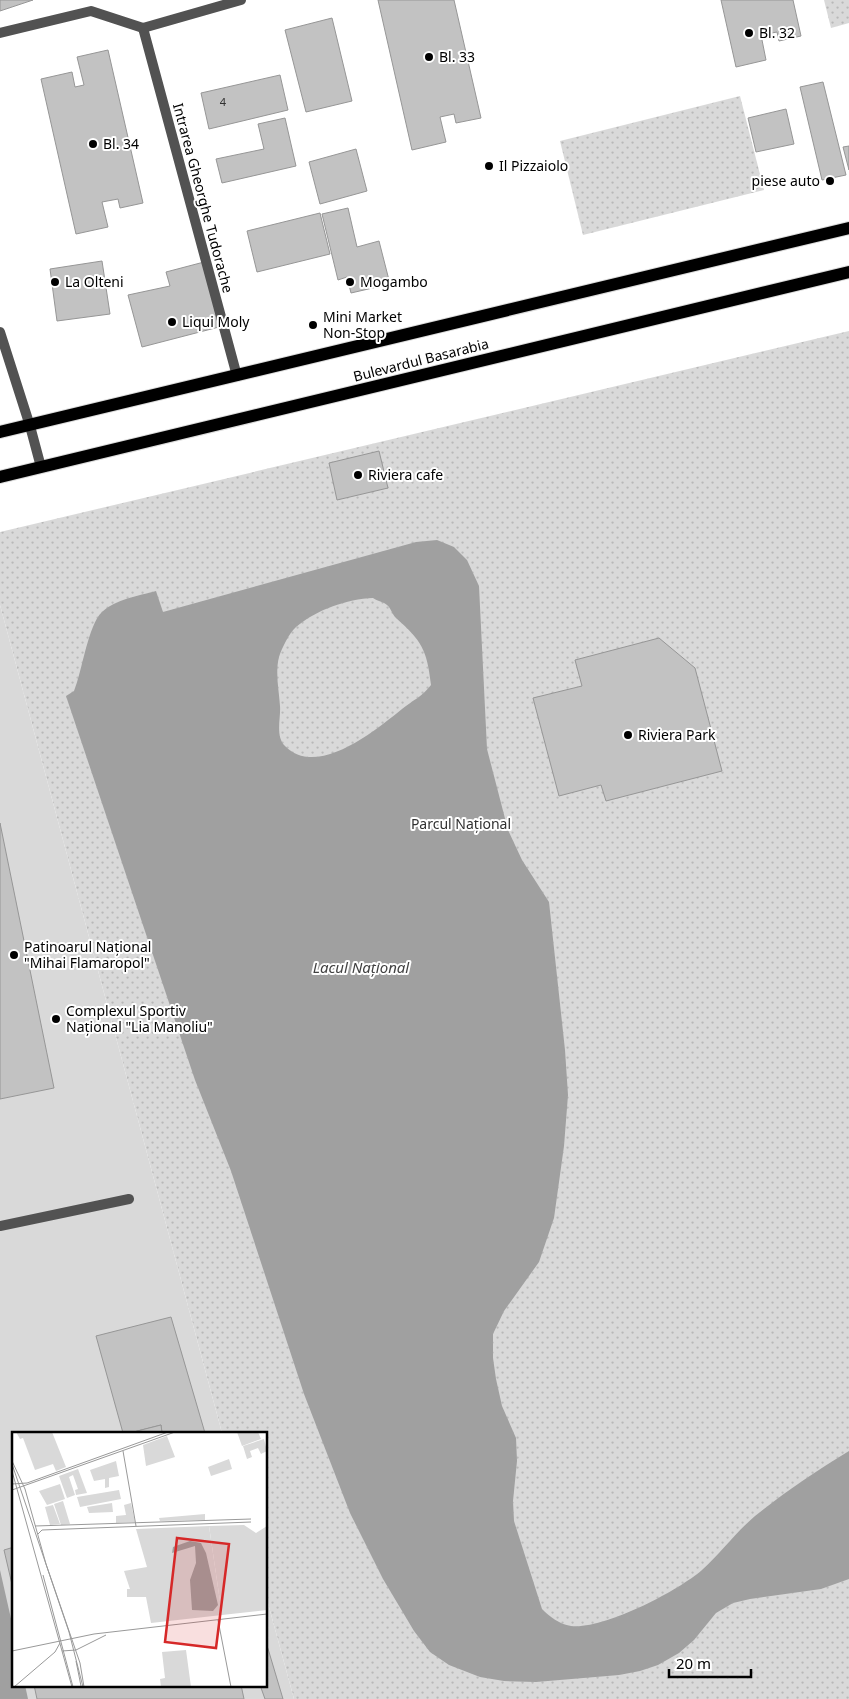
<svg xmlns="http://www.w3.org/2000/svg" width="849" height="1699" font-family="'Noto Sans',sans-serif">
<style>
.park{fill:url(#park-dots)}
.garden{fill:#d9d9d9}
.water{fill:#a0a0a0;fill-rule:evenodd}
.building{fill:#c2c2c2;stroke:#969696}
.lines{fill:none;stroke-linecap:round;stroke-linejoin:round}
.primary-casing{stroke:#dbdbdb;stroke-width:14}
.pedestrian{stroke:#525252;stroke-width:10}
.minor{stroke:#525252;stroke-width:10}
.tertiary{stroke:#525252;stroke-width:10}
.primary{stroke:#000;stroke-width:12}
.poi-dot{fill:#000;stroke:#fff;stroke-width:2}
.labels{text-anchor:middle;stroke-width:4;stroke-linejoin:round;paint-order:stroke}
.number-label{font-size:11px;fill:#303030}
.poi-label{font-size:14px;fill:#000;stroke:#fff;text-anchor:start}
.street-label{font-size:14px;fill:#000;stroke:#fff}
.park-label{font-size:14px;fill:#303030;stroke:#fff}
.water-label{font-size:15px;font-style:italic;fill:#414141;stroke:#fff}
.inset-road{fill:none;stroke:#999;stroke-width:1}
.view{fill:#d62828;fill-opacity:0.15;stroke:#d62828;stroke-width:2.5}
.inset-edge{fill:none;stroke:#000;stroke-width:2.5}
</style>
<defs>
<pattern id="park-dots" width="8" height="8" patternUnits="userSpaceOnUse" patternTransform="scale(1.25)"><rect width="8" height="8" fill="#d9d9d9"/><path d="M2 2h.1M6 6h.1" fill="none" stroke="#b8b8b8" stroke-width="1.8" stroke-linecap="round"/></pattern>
</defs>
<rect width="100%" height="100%" fill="#fff"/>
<g class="park">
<path d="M824,0H849V23L831,28Z"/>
<path d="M740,96L764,190L583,235L560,141Z"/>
<path d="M849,331V1699H294L266,1596V1433H222L0,605V532Z"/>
</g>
<path class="garden" d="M0,605L222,1433H14V1685H266V1596L294,1699H0Z"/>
<g class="water">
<path d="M437,540L454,547L467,560L479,586L487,749L508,830L522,860L549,902L565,1050L568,1095L564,1146L554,1218L539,1262L504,1311L493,1334V1358L496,1379L502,1406L516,1438L517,1461L513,1501L514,1521L542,1609C550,1617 559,1624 571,1626C603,1630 678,1591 702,1570C721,1553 736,1532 755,1516C785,1492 816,1471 849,1451V1579L821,1589L750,1599L733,1603L716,1613L694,1640L679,1653L658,1665L640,1671L619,1675L536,1682L504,1681L480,1677L449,1665L430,1652L414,1631L383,1579L350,1513L304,1394L231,1171L195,1080L66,696L74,691C82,672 88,625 102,612C116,599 138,596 156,591L163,612L416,542ZM373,598C377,601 384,602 387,605C391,608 392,614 396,618C422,641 427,650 431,685C422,697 413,700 402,709C376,730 317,779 285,746C275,736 281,718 280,706C279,690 275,673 279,657C282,648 289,633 296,627C316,610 347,599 373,598Z"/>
<path d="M0,1570L14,1632V1685H25L28,1699H0Z"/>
</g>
<g class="building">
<path d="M0,0H33L0,11Z"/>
<path d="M378,0H454L481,118L456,123L454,114L440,117L446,142L412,150Z"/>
<path d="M721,0H793L801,36L779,41L777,32L761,35L766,60L736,67Z"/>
<path d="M332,18L352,101L306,112L285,30Z"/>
<path d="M108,50L143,203L120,208L118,199L102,202L108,227L76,234L41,79L72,72L75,87L84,85L77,57Z"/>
<path d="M280,75L288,110L209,129L201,93Z"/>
<path d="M823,82L846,175L822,180L800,87Z"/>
<path d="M786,109L794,144L756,152L748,118Z"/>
<path d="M285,118L296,166L222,183L216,159L264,149L258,124Z"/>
<path d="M849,146V170L843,147Z"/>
<path d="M356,149L367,191L320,204L309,162Z"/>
<path d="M348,208L357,247L379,241L390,284L351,293L347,277L338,280L322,214Z"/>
<path d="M320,213L330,254L257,272L247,231Z"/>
<path d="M102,261L110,314L57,321L50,269Z"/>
<path d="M204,262L219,327L142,347L128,295L170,286L166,272Z"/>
<path d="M379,451L388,488L337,500L329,463Z"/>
<path d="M659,638L695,668L722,771L606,801L601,785L559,796L533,698L582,686L575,660Z"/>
<path d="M0,823L54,1088L0,1099Z"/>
<path d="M171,1317L205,1433H162L161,1425L130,1433H123L96,1336Z"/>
<path d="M161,1425L162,1433H130L141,1430Z"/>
<path d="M14,1547V1593L4,1550Z"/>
<path d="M266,1642L283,1699H265L260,1685H266Z"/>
<path d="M34,1685H241L244,1699H37Z"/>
</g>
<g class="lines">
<g class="primary-casing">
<g id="primary">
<path d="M0,432L849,228"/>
<path d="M0,477L849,272"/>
</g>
</g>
<path class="pedestrian" d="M0,1226L129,1199"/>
<g class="minor">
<path d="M143,28L237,376"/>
<path d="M0,33L91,11L143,28L241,0"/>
</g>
<path class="tertiary" d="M0,332L30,426L41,467"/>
<use href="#primary" class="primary"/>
</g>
<g class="poi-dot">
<circle cx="749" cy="33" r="5"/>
<circle cx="429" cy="57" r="5"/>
<circle cx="93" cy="144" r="5"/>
<circle cx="489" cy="166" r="5"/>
<circle cx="830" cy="181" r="5"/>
<circle cx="55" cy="282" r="5"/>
<circle cx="350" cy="282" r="5"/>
<circle cx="172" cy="322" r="5"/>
<circle cx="313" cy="325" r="5"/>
<circle cx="358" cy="475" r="5"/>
<circle cx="628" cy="735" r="5"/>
<circle cx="14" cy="955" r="5"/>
<circle cx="56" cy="1019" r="5"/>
</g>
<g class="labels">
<g class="number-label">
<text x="223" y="106">4</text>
</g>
<g class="poi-label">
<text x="759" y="38">Bl. 32</text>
<text x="439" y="62">Bl. 33</text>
<text x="103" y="149">Bl. 34</text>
<text x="499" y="171">Il Pizzaiolo</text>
<text x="820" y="186" text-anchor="end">piese auto</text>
<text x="65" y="287">La Olteni</text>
<text x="360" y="287">Mogambo</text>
<text x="323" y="322">Mini Market<tspan x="323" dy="16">Non-Stop</tspan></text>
<text x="182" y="327">Liqui Moly</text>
<text x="368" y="480">Riviera cafe</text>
<text x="638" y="740">Riviera Park</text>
<text x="24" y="952">Patinoarul Național<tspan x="24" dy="16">"Mihai Flamaropol"</tspan></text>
<text x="66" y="1016">Complexul Sportiv<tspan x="66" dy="16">Național "Lia Manoliu"</tspan></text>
</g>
<g class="street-label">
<text transform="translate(203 198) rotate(75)" y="5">Intrarea Gheorghe Tudorache</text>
<text transform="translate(421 360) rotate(-14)" y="5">Bulevardul Basarabia</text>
</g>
<g class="park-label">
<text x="461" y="829">Parcul Național</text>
</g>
<g class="water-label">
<text x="361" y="973">Lacul Național</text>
</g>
</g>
<g transform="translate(12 1432)">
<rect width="255" height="255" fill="#fff"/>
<path d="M225,0H246L249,7L230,14Z" fill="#d9d9d9"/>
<path d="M4,0H40L54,35L44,39L41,32L23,38L11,6L8,7Z" fill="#d9d9d9"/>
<path d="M217,27L220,37L199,44L196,35ZM104,29L107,44L97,46V55L93,56V47L82,49L78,38ZM197,94L210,183L139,191L134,165H115V157H118L112,139L135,135L124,97Z" fill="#d9d9d9"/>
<path d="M155,4L163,25L134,34L131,13ZM252,7L255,19L249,22L246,16L238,19L240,25L235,27L231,14ZM66,37L75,61L64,63L63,58L66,57L61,43L57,45L63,63L55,66L47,44ZM48,52L53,67L35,73L27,59ZM107,58L109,67L68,75L65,65ZM51,69L58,92L49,93L42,72ZM100,71L101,80L77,81L75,75ZM119,71L123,90L104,91V84L114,83L112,73ZM41,73L48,92L38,93L33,75ZM193,82V88L148,89L147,86ZM232,93L244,101L255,94V178L210,183L197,94ZM174,218L179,255H149L148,247L153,246L150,220Z" fill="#d9d9d9"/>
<path d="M178,109L189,111L194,121L206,173L201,179L180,178L178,148L184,131L183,114L160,121L161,115Z" fill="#a0a0a0"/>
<path class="inset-road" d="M111,19L124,94M0,29L13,57L34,132L68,231L72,255M0,32L57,200L71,255M0,39L60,255M0,52L15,51L156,0M0,58L163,0M23,94L239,87M26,102L30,98L239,90M31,143L61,255M206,188L219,255M0,219L82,202L255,182M50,219L64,218L94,203M64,229L69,254M2,255L43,220L48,211"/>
<path class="view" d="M165,106L217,112L204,216L153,210Z"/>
<rect width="255" height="255" class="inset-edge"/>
</g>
<path d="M669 1669v8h82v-8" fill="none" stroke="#000000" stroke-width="2.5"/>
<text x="676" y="1669" font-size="15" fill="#000000" stroke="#ffffff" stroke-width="4" paint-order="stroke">20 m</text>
</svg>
